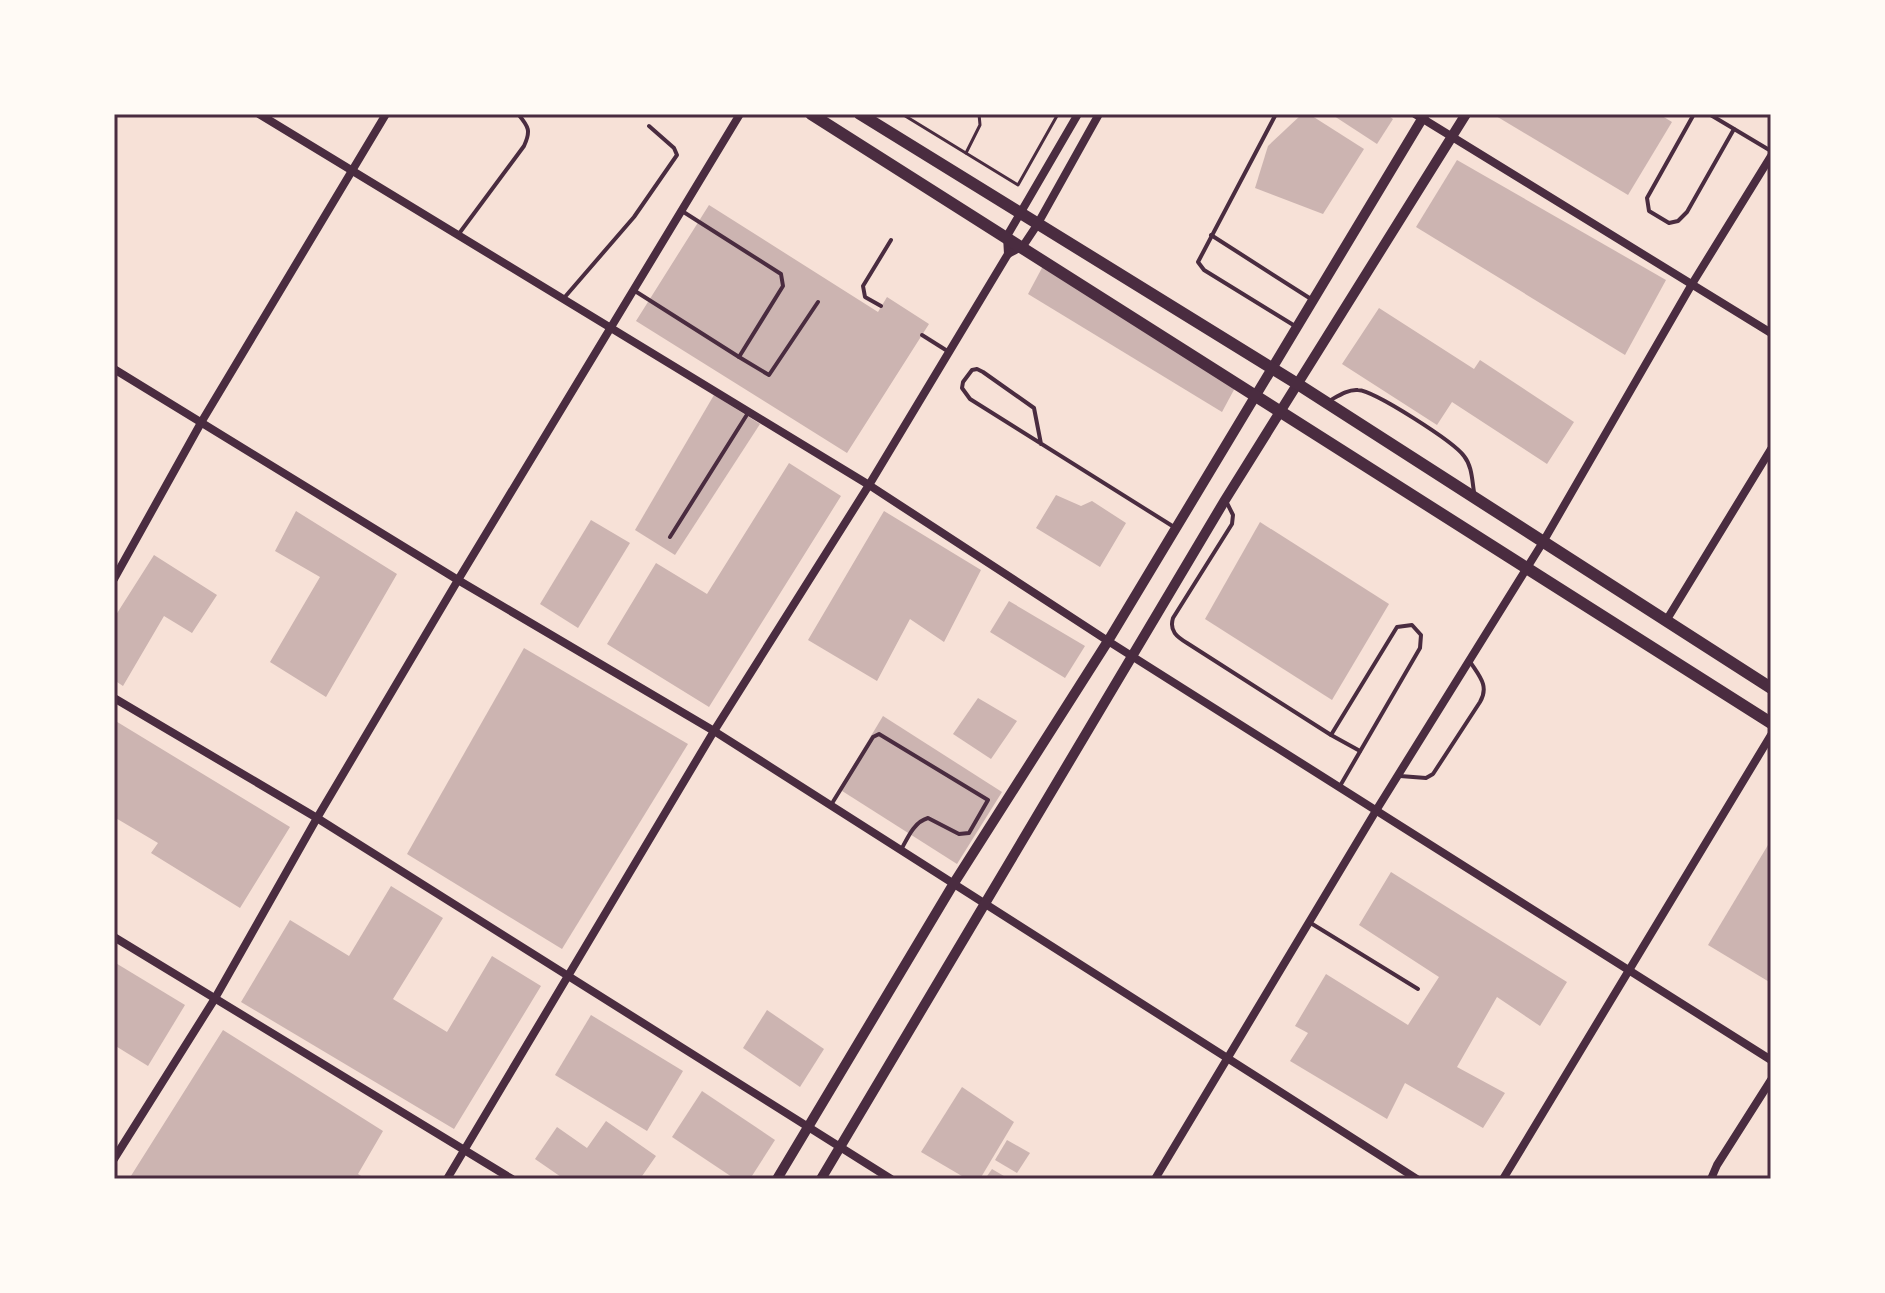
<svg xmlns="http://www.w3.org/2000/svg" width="1885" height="1293" font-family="'Archivo Narrow',sans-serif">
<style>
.building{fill:#ccb4b1}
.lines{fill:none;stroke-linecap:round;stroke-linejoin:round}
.path{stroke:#4a2c40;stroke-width:3}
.service{stroke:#4a2c40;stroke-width:4}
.minor{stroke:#4a2c40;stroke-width:8}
.tertiary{stroke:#4a2c40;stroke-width:10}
.secondary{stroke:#4a2c40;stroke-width:12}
.neatline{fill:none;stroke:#4a2c40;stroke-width:3}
</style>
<rect width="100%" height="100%" fill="#f7e1d7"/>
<g class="building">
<path d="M1302,114H1309L1364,149L1323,214L1255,188L1268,146Z"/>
<path d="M1331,114H1386L1393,119L1377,144Z"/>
<path d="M1498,114H1659L1672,122L1628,195L1496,116Z"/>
<path d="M1457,160L1666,280L1625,355L1416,227Z"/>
<path d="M709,205L878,312L887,297L929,324L847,453L636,321Z"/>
<path d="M1043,266L1236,386L1222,412L1028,294Z"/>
<path d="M1379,308L1474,369L1480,360L1574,422L1547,464L1452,402L1437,425L1342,364Z"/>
<path d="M714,395L760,424L675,555L635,530Z"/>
<path d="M789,463L841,496L709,707L607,644L656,563L707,594Z"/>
<path d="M1056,495L1081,506L1092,501L1126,523L1100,567L1036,528Z"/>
<path d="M296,511L397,574L326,697L270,662L320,577L275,551Z"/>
<path d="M884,511L981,570L944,642L910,619L877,681L808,640Z"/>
<path d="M591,520L630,543L578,628L540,604Z"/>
<path d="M1260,522L1389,604L1332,700L1205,619Z"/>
<path d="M154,555L217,595L192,633L164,616L123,686L114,680V618Z"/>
<path d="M1009,601L1085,646L1065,678L990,632Z"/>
<path d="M524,648L688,744L562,949L407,854Z"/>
<path d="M978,698L1017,721L991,759L953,734Z"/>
<path d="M883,716L1002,792L957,864L839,789Z"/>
<path d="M114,720L290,827L240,908L151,853L158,843L114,817Z"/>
<path d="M1771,840V983L1708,945Z"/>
<path d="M1391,872L1567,982L1540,1026L1497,997L1457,1067L1505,1093L1483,1128L1405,1083L1387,1119L1290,1061L1308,1033L1295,1026L1326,974L1408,1025L1439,977L1359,925Z"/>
<path d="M391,886L443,918L393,999L447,1032L492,956L541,986L454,1129L241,1002L290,920L349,956Z"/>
<path d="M114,962L185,1005L148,1066L114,1045Z"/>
<path d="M767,1010L824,1049L800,1087L743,1048Z"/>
<path d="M591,1015L683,1071L647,1131L555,1075Z"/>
<path d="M223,1030L383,1131L358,1174L366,1179H129Z"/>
<path d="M962,1087L1014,1122L980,1179H967L921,1152Z"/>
<path d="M702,1091L775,1140L750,1179H735L672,1137Z"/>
<path d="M606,1121L656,1156L640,1179H564L535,1159L557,1127L587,1148Z"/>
<path d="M1007,1140L1030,1153L1017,1173L995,1160Z"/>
<path d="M992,1169L1009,1179H985Z"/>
</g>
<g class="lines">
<g class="path">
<path d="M902,114L1018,185L1058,114"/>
<path d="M966,153L980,125L979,114"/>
</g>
<g class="service">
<path d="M702,114H706"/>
<path d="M1276,114L1198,262L1204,270L1295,326"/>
<path d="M1694,114L1647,198L1649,211L1669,223L1678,221L1687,212L1734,129"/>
<path d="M1709,114L1771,151"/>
<path d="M458,235L524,146C531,131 529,127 518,114"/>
<path d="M1211,235L1311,299"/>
<path d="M635,291L739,357L783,286L781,274L682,211"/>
<path d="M564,298L634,217L677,155L674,148L649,126"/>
<path d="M881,306L865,297L863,286L891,240"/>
<path d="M922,335L949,352"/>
<path d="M739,357L769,375L818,302"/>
<path d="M1329,401C1338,396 1348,389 1358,390C1375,391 1454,442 1464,456C1472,466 1472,480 1474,492"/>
<path d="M1041,444L1034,408L983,372L977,369L972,370L963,382L962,388L970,399L1174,527"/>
<path d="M1227,503L1233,515L1232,524L1173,618C1169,631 1177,637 1187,643L1331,735L1397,627L1412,625L1421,635L1420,648L1340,786"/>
<path d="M670,537L748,413"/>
<path d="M1331,735L1360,751"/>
<path d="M1400,776L1426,778L1433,774L1480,702C1490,685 1478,675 1469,660"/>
<path d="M831,805L873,737L879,734L988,800L969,833L959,834L928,818C914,822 908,837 901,850"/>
<path d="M1309,922L1418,989"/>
</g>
<g class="minor">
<path d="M259,114L869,485L1108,641L1771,1060"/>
<path d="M1415,114L1771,333"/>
<path d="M1008,254L1007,236L1078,114"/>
<path d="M114,369L458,580L714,731L1417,1179"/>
<path d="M114,579L202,421L386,114"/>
<path d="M1666,621L1771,449"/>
<path d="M114,698L317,818L891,1179"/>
<path d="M114,937L512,1179"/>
<path d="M114,1159L214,1000L317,818L458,580L740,114"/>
<path d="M447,1179L714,731L869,485L1008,254L1023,246L1037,225L1099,114"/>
<path d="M1155,1179L1377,809L1543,542L1692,284L1771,156"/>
<path d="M1503,1179L1771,735"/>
<path d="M1711,1179L1717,1165L1771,1080"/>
</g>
<g class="tertiary">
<path d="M777,1179L954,883L1108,641L1425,114"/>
<path d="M821,1179L1225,500L1466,114"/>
</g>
<g class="secondary">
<path d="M811,114L1771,723"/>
<path d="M860,114L1296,383L1771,688"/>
</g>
</g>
<rect width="1885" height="1293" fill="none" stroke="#fffaf5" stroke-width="232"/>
<rect x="116" y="116" width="1653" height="1061" class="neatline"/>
</svg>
